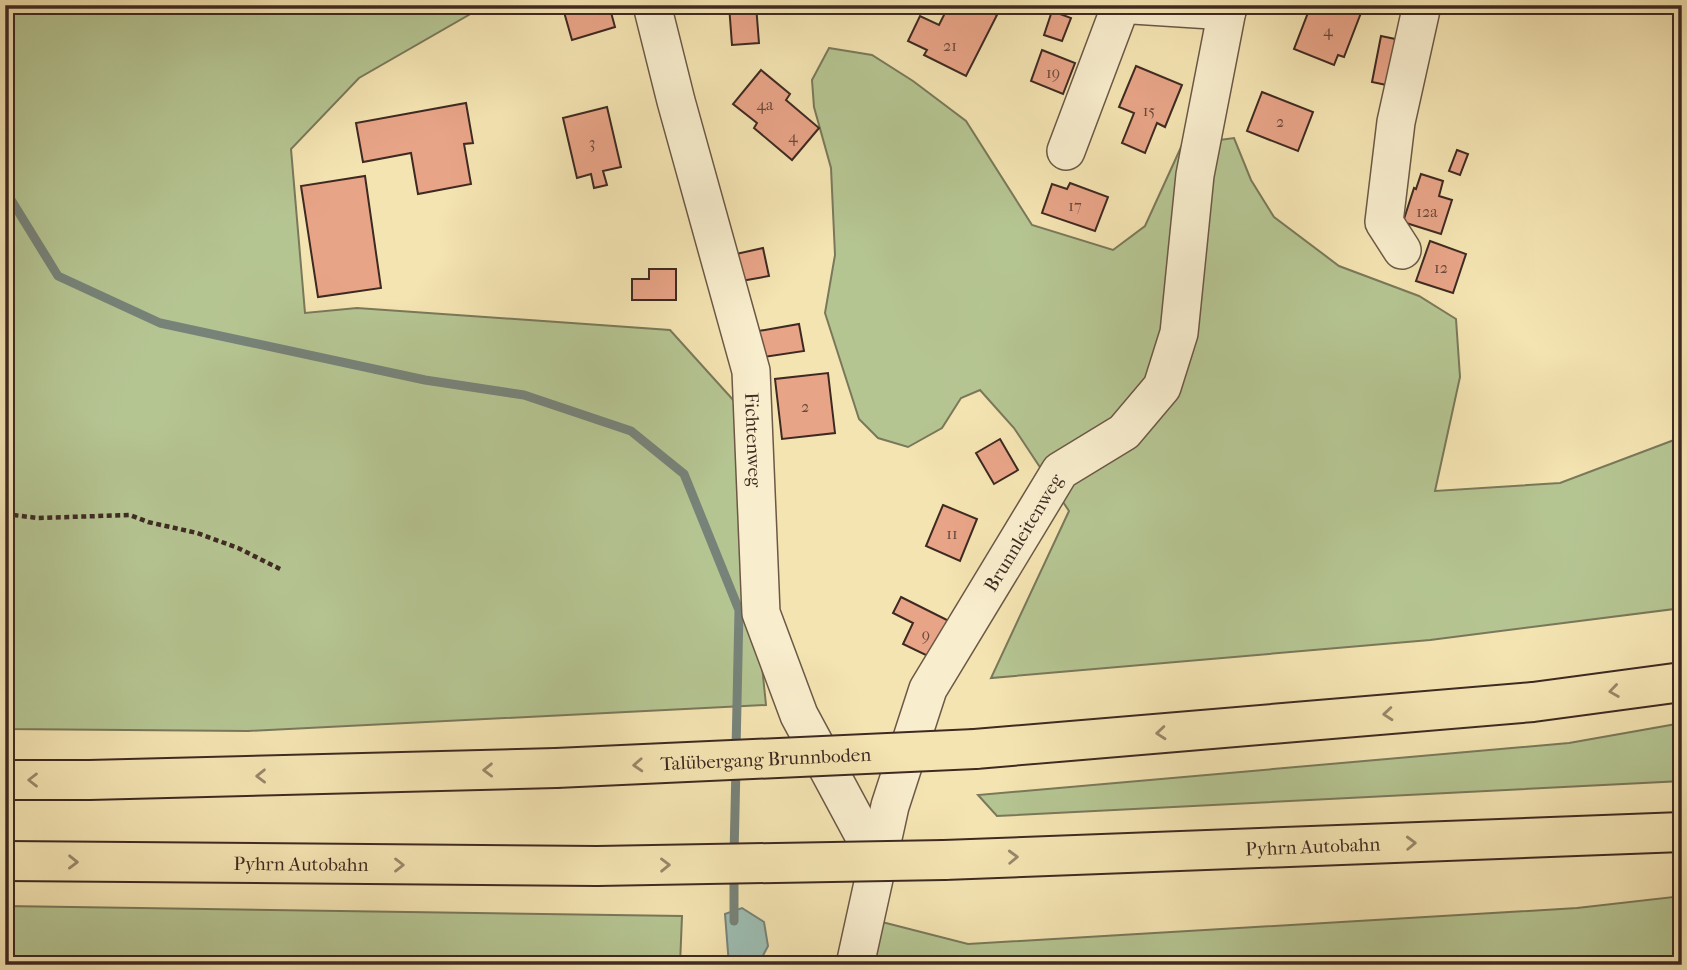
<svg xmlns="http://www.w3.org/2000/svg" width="1687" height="970" font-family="'IM FELL French Canon',serif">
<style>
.green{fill:#b5c592;stroke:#7a785a;stroke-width:2}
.water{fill:#9dbeb3;stroke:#778379;stroke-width:2}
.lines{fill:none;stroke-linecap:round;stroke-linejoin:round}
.stream{stroke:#778379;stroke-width:9}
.building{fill:#e8a487;stroke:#3e2a22;stroke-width:2}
.minor-casing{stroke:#6c5846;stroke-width:40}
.highway-casing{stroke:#3e2a22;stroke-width:42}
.path{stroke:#3e2a22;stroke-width:4.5;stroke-dasharray:5 3.5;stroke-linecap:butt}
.minor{stroke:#f8edcd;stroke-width:37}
.highway{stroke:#f4e4b2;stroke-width:38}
.highway-bridge-casing{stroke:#3e2a22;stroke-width:42;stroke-linecap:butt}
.highway-bridge{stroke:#f4e4b2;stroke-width:38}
.oneway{stroke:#99876a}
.labels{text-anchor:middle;stroke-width:5;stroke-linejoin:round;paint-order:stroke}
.number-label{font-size:16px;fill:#68483b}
.street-label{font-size:19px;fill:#3e2a22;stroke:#f8edcd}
</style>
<rect width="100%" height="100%" fill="#f4e4b2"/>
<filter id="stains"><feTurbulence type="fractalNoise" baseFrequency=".00286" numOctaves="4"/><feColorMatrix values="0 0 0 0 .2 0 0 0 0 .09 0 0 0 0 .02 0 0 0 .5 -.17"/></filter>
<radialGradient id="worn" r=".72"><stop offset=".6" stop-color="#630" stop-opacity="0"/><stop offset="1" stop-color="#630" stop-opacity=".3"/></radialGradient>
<g class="green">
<path d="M5,5H486L359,78L291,149L305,313L357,308L670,330L735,402L766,705L248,731L5,729Z"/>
<path d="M829,48L872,55L913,81L966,121L1032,225L1113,250L1145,226L1182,145L1234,138L1251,180L1274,217L1339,266L1419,296L1456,319L1460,377L1435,491L1560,483L1682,437V608L1430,640L991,678L1069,511L1014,428L980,390L961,398L942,428L908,447L878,438L859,419L825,313L835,255L831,168L814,107L812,80Z"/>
<path d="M1682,723V781L997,816L978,795L1569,743Z"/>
<path d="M1682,896V965H873L882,922L968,944L1577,908Z"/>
<path d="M5,906L682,916L680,965H5Z"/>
</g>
<path class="water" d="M742,908L764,922L768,946L758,965H729L725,914Z"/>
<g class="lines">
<g class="stream">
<path d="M5,190L58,276L160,323L425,380L524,395L631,431L684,474L739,610L736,750"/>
<path d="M734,855L736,767"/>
<path d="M734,921V872"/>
</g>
</g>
<g class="building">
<path d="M562,5H609L615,27L572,40Z"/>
<path d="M677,5H700L701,10L678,13Z"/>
<path d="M729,5H756L759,43L732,45Z"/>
<path d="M949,5H977L997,15L966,76L924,55L927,50L908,41L920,16L939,25Z"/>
<path d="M1296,5H1364L1344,57L1338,55L1334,65L1294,49L1309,10Z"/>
<path d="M1052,11L1071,18L1062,41L1044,35Z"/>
<path d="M1381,36L1405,41L1396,87L1372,82Z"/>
<path d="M1042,50L1075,63L1063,94L1031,81Z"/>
<path d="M1136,66L1182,85L1165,127L1157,123L1145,153L1122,143L1134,113L1119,107Z"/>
<path d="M761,70L790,94L786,100L819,128L792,160L754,128L757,123L733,104Z"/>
<path d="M1262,92L1313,112L1298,151L1247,131Z"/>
<path d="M466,103L473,143L464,144L471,184L418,194L411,153L363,162L356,123Z"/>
<path d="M607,107L621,167L603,171L607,185L594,188L591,174L577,178L563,118Z"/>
<path d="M1457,150L1468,154L1460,175L1449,171Z"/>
<path d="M1421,174L1443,181L1439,196L1452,200L1441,234L1403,222L1414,188L1416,189Z"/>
<path d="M365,176L381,288L318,297L301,186Z"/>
<path d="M1070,183L1108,197L1095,231L1042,213L1052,184L1067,189Z"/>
<path d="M1430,241L1466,254L1453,293L1416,281Z"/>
<path d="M763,248L769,276L741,281L736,254Z"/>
<path d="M649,269H676V300H632V279H649Z"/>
<path d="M799,324L804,351L757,358L753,332Z"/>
<path d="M828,373L835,433L782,439L775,379Z"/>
<path d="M1000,439L1018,470L994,484L976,453Z"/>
<path d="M943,505L977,519L960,561L926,546Z"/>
<path d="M901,597L949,621L932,658L903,644L913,623L893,613Z"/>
</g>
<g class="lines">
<g class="minor-casing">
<g id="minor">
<path id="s1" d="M652,5L676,101L751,371L761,613L799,715L877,860"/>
<path d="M1133,5L1227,11"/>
<path d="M1066,151L1121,5"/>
<path d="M1402,250L1384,222L1396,122L1422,5"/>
<path id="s2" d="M855,965L890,806L928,689L1060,471L1124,432L1162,387L1179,333L1195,175L1228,5"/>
</g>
</g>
<g class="highway-casing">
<g id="highway">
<path d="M975,749L1533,702L1682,682"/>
<path d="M5,780H89L556,768"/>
<path id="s3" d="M944,860L1682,832"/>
<path id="s4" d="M5,861L597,866"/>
</g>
</g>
<path class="path" d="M5,514L38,518L130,515L148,522L197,533L238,548L282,570"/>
<use href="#minor" class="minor"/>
<use href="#highway" class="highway"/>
<g class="highway-bridge-casing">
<g id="highway-bridge">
<path id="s5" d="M556,768L975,749"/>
<path d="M597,866L944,860"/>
</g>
</g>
<use href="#highway-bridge" class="highway-bridge"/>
</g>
<defs><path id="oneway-chevron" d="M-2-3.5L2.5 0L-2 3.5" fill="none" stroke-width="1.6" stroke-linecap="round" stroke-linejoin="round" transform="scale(1.75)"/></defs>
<g class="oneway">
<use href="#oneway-chevron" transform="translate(1614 691) rotate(172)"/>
<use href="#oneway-chevron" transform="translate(1388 714) rotate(175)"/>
<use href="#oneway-chevron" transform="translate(1161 733) rotate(175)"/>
<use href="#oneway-chevron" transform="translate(638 765) rotate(177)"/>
<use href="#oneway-chevron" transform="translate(488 770) rotate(179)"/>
<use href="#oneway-chevron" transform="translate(261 776) rotate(179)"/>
<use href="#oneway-chevron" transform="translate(33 780) rotate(-180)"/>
<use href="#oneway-chevron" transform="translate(1411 843) rotate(-2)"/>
<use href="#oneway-chevron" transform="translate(1013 857) rotate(-2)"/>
<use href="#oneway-chevron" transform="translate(73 862) rotate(1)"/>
<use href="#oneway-chevron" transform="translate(399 865)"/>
<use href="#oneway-chevron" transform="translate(665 865) rotate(-1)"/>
</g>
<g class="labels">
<g class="number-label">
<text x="1328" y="36">4</text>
<text x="950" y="51">21</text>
<text x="1053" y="78">19</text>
<text x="765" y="110">4a</text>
<text x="1149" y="116">15</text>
<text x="1280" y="127">2</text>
<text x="793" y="142">4</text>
<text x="592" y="148">3</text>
<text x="1075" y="211">17</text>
<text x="1427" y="217">12a</text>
<text x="1441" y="273">12</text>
<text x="805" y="412">2</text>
<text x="952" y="539">11</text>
<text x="926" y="640">9</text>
</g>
<g class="street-label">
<text dy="7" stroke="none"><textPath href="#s1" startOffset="448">Fichtenweg</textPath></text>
<text dy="7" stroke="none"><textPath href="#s2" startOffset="469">Brunnleitenweg</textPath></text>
<text dy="7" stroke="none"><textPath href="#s5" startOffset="210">Talübergang Brunnboden</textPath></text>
<text dy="7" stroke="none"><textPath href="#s3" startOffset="369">Pyhrn Autobahn</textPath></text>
<text dy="7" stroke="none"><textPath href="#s4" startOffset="296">Pyhrn Autobahn</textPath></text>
</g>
</g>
<rect width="1687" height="970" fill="none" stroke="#f4e4b2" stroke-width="28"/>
<rect x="7" y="7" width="1673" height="956" fill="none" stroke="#3e2a22" stroke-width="3.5"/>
<rect x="14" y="14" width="1659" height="942" fill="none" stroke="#3e2a22" stroke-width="2"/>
<rect width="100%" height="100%" filter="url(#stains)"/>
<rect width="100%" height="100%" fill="url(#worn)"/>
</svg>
